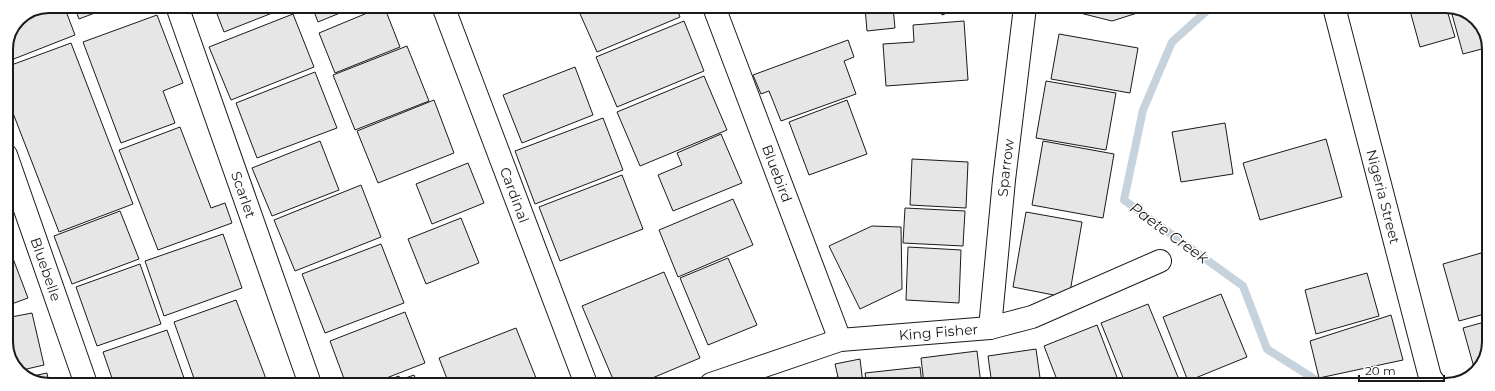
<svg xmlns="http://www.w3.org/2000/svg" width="1495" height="391" font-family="Montserrat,sans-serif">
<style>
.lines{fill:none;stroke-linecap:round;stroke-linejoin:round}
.stream{stroke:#c6d2dc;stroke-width:8}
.building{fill:#e6e6e6;stroke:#1a1a1a}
.street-casing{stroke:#1a1a1a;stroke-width:24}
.street{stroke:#fff;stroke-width:22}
.labels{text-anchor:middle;stroke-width:3;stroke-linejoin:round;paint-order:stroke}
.street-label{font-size:14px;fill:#1a1a1a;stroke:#fff}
.water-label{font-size:15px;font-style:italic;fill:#1a1a1a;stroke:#fff}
.rim{fill:none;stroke:#1a1a1a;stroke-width:2}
</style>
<rect width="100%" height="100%" fill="#fff"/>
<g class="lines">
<path class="stream" d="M1211,7L1172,42L1143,110L1124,200L1243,286L1267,349L1324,385"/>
</g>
<g class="building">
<path d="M50,6H64L75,35L6,62V49L19,19Z"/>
<path d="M74,6H113L79,19Z"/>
<path d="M214,6H290L224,32Z"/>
<path d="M312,6H357L318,22Z"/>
<path d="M384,6L400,47L335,73L319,33Z"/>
<path d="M577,7H676L680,17L597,52Z"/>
<path d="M865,7H893L895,28L867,31Z"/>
<path d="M939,7H962L942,15Z"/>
<path d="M1078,7H1152L1153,8L1112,21L1080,13Z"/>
<path d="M1409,7H1446L1455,37L1420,47Z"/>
<path d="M1450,7H1457L1478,21L1489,47L1463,54Z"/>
<path d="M293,14L314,67L231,100L209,47Z"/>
<path d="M157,15L183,83L163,91L175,123L121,143L83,42Z"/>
<path d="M684,21L704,71L617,107L596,57Z"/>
<path d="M964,21L968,80L886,86L883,44L914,42L913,25Z"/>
<path d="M1059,34L1138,48L1130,93L1051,79Z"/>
<path d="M848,40L854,57L844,61L856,94L781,121L769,91L761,94L753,75Z"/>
<path d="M71,43L133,204L59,232L6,95V67Z"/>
<path d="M407,46L429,101L355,130L333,75Z"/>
<path d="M575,67L593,115L522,143L503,95Z"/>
<path d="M315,72L337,128L257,158L236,103Z"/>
<path d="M704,76L727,130L640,166L617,112Z"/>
<path d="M1046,81L1116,93L1106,150L1036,138Z"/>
<path d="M434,100L454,153L378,183L357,131Z"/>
<path d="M847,100L867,154L809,175L789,122Z"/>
<path d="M603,118L623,170L535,204L515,151Z"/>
<path d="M1225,123L1233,174L1181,182L1172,132Z"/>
<path d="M180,127L211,208L225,203L232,223L158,250L119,150Z"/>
<path d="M721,134L742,183L673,211L658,175L682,165L677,153Z"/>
<path d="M1326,139L1342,197L1260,220L1243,163Z"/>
<path d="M320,141L339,190L272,216L252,168Z"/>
<path d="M1043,141L1114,154L1103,218L1032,205Z"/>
<path d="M912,159L968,162L966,208L910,205Z"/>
<path d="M468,163L484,203L432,224L416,184Z"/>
<path d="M622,175L643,229L560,261L539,207Z"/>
<path d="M361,185L381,237L295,271L274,220Z"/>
<path d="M733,199L753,245L678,277L659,230Z"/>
<path d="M905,208L965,211L963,246L903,243Z"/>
<path d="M120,211L139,259L72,284L54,236Z"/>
<path d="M1026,212L1082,222L1069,298L1013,287Z"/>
<path d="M461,218L479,263L426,284L408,239Z"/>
<path d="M872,226L901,227L902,289L860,309L829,246Z"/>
<path d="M223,234L242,288L164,316L145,261Z"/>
<path d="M381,244L404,303L325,333L302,274Z"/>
<path d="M908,247L961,250L959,303L906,300Z"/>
<path d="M9,248L28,298L6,306V249Z"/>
<path d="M1488,251V313L1459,321L1443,264Z"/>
<path d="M728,258L757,325L708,345L680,278Z"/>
<path d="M140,264L161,324L97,346L76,287Z"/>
<path d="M664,272L700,358L638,384H615L582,306Z"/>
<path d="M1367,273L1379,316L1316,334L1305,290Z"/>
<path d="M1221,294L1247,357L1188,381L1163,317Z"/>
<path d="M236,300L268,384H196L174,322Z"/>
<path d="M1148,304L1180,382L1173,385H1126L1101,323Z"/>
<path d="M405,312L425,363L371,384H346L330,341Z"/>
<path d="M32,313L44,365L18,371L6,345V318Z"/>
<path d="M1391,315L1403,360L1319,378L1310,341Z"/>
<path d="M1488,321V353L1475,371L1463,328Z"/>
<path d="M1097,325L1120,385H1059L1044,346Z"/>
<path d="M516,328L538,383L449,384L439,358Z"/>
<path d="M167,330L184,378L169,384H114L103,352Z"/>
<path d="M1036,349L1041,385H992L988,356Z"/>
<path d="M977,351L981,385L924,384L921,358Z"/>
<path d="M860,359L863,384H799L838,377L835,364Z"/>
<path d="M920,367L922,384H867L865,373Z"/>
<path d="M47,373L49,384H38L28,377Z"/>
<path d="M414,375L418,384H378L399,376L400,380Z"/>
</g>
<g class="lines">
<g class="street-casing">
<g id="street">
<path id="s1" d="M177,6L310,384"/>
<path id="s2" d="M443,6L586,384"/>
<path id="s3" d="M714,7L840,340"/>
<path id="s4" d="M1334,7L1430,377L1436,385"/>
<path id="s5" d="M6,155L86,384"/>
<path id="s6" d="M990,328L1004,180L1025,7"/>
<path id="s7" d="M711,384L840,340L990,328L1032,317L1160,261"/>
</g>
</g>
<use href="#street" class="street"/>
</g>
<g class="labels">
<g class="street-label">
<text dy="5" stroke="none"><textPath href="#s6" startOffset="161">Sparrow</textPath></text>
<text dy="5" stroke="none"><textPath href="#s3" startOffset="178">Bluebird</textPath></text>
<text dy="5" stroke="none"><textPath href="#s1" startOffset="200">Scarlet</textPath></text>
<text dy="5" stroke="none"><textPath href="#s2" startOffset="202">Cardinal</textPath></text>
<text dy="5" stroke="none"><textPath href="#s4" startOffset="196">Nigeria Street</textPath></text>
<text dy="5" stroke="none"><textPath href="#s5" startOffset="121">Bluebelle</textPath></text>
<text dy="5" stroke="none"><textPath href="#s7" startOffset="235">King Fisher</textPath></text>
</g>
<g class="water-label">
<text transform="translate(1169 233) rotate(36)" y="5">Paete Creek</text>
</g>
</g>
<path d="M0 0H1495V391H0ZM49 13H1446A36 36 0 0 1 1482 49V342A36 36 0 0 1 1446 378H49A36 36 0 0 1 13 342V49A36 36 0 0 1 49 13Z" fill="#fff" fill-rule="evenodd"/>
<path class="rim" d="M49 13H1446A36 36 0 0 1 1482 49V342A36 36 0 0 1 1446 378H49A36 36 0 0 1 13 342V49A36 36 0 0 1 49 13Z"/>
<path d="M1359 375v6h85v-6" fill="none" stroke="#1a1a1a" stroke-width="2"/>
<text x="1365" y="375" font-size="12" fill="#1a1a1a" stroke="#ffffff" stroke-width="3" paint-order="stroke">20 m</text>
</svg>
